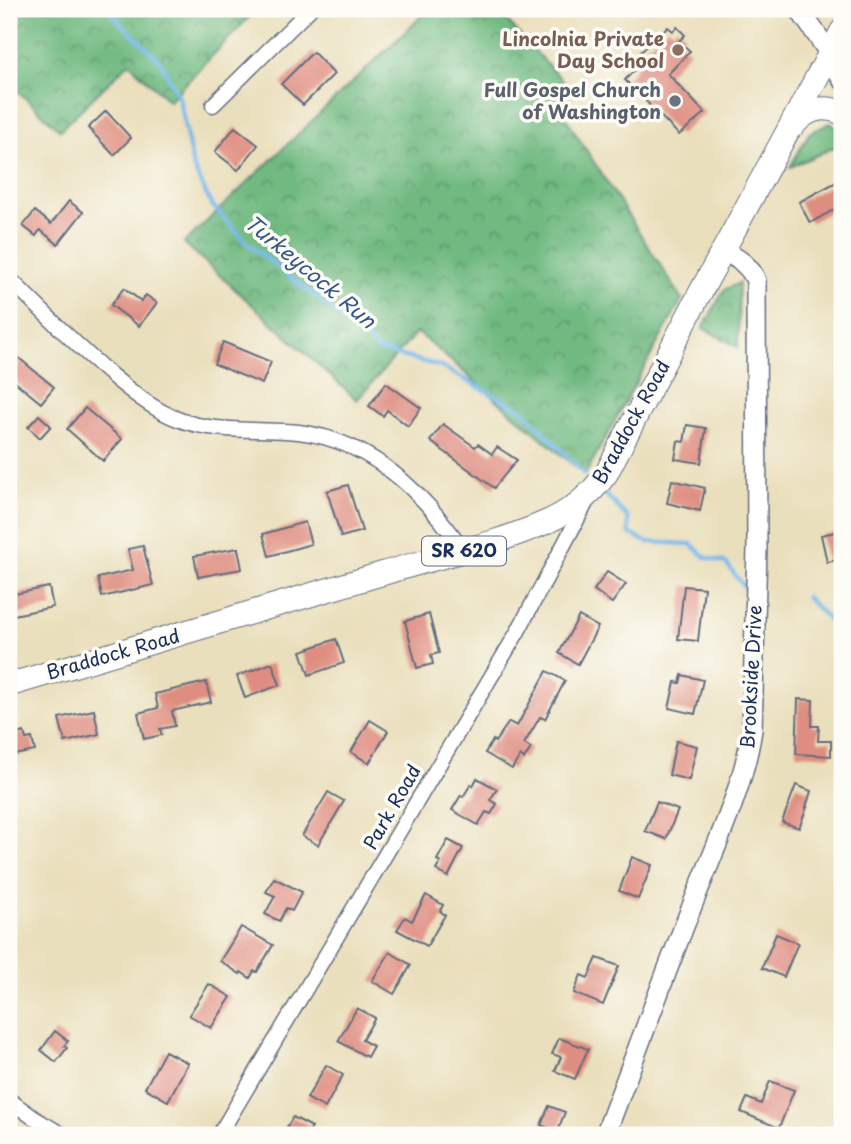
<svg xmlns="http://www.w3.org/2000/svg" width="851" height="1144" font-family="'Playpen Sans',sans-serif">
<style>
.forest{fill:url(#forest-crowns);stroke:#46746f;stroke-width:2}
.lines{fill:none;stroke-linecap:round;stroke-linejoin:round}
.stream{stroke:#73b7e9;stroke-width:4.5}
.building{fill:#df8d80}
.street-casing{stroke:#636d7f;stroke-width:17}
.secondary-casing{stroke:#636d7f;stroke-width:22}
.primary-casing{stroke:#636d7f;stroke-width:25}
.street{stroke:#fff;stroke-width:14}
.secondary{stroke:#fff;stroke-width:19}
.primary{stroke:#fff;stroke-width:23}
.education-dot{fill:#8d6e63;stroke:#fdfcf7;stroke-width:2.5}
.worship-dot{fill:#6b7280;stroke:#fdfcf7;stroke-width:2.5}
.labels{text-anchor:middle;stroke-width:7;stroke-linejoin:round;paint-order:stroke}
.shield{fill:#fdfcf7;stroke:#5f6c8c;stroke-width:2}
.shield-label{font-size:18px;font-weight:bold;fill:#1b2f5e}
.education-label{font-size:19px;font-weight:bold;fill:#785e54;stroke:#fdfcf7;text-anchor:end}
.worship-label{font-size:19px;font-weight:bold;fill:#5b616d;stroke:#fdfcf7;text-anchor:end}
.street-label{font-size:19px;fill:#1b2f5e;stroke:#fdfcf7}
.water-label{font-size:21px;font-style:italic;fill:#355888;stroke:#fdfcf7}
</style>
<defs>
<pattern id="forest-crowns" width="20" height="18" patternUnits="userSpaceOnUse" patternTransform="scale(1.75)"><rect width="20" height="18" fill="#70b980"/><path d="M2 6a3 3 0 1 1 6 0M12 15a3 3 0 1 1 6 0" fill="none" stroke="#5b976c"/></pattern>
</defs>
<rect width="100%" height="100%" fill="#fdfcf7"/>
<filter id="ink" filterUnits="userSpaceOnUse"><feTurbulence type="fractalNoise" baseFrequency=".0143" numOctaves="2"/><feDisplacementMap in="SourceGraphic" scale="14" xChannelSelector="R" yChannelSelector="G"/><feConvolveMatrix kernelMatrix="1 2 1 2 8 2 1 2 1" color-interpolation-filters="sRGB"/></filter>
<filter id="wash" filterUnits="userSpaceOnUse"><feTurbulence type="fractalNoise" baseFrequency=".00686" numOctaves="4" result="noise"/><feDisplacementMap in="SourceGraphic" scale="28" xChannelSelector="R" yChannelSelector="G"/><feGaussianBlur stdDeviation="1.57" result="paint"/><feColorMatrix in="noise" values="0 0 0 0 0 0 0 0 0 0 0 0 0 0 0 0 0 1.4 0 .05"/><feComposite in="paint" operator="in"/></filter>
<g filter="url(#wash)">
<rect width="100%" height="100%" fill="#eadfbc"/>
<g class="forest">
<path d="M9,9H257L169,101L129,63L60,130L9,83Z"/>
<path d="M429,9H496L572,91L558,106L682,299L585,475L417,332L357,400L184,243Z"/>
<path d="M831,123L842,134V144L790,167L809,133Z"/>
<path d="M739,283L738,347L703,328L724,290Z"/>
</g>
<g class="lines">
<g class="stream">
<path d="M106,9L160,61L179,98L193,167L211,204L247,243L361,333L378,350L440,366L524,411L584,474"/>
<path d="M606,495L628,518L629,533L646,542L691,544L705,557L726,563L745,588"/>
<path d="M806,597L829,620L841,639L839,683L842,695"/>
</g>
</g>
<g id="blocks">
<g class="building">
<path d="M668,27L673,31L677,27L685,35L679,41L690,51L668,74L705,113L679,135L625,80L638,66L632,60Z"/>
<path d="M313,52L334,74L303,105L281,84Z"/>
<path d="M106,111L131,138L114,155L88,128Z"/>
<path d="M235,127L258,145L238,170L215,152Z"/>
<path d="M842,179V205L810,223L799,202Z"/>
<path d="M69,201L83,212L58,244L40,230L36,236L23,226L35,211L51,224Z"/>
<path d="M124,288L141,301L146,295L157,303L139,326L111,305Z"/>
<path d="M223,342L271,362L262,384L214,364Z"/>
<path d="M14,354L54,387L41,403L9,377V361Z"/>
<path d="M386,383L421,408L408,426L387,410L383,416L369,406Z"/>
<path d="M85,408L122,439L103,461L67,429Z"/>
<path d="M39,415L51,426L40,438L28,427Z"/>
<path d="M443,424L475,447L478,444L492,454L497,447L517,460L494,488L430,441Z"/>
<path d="M687,425L706,428L701,463L675,459L678,441L684,442Z"/>
<path d="M672,480L705,488L700,511L667,503Z"/>
<path d="M348,485L362,531L341,537L327,491Z"/>
<path d="M305,522L311,544L269,556L263,534Z"/>
<path d="M840,531L842,541V559L827,562L821,535Z"/>
<path d="M143,546L153,585L102,597L98,578L133,570L128,549Z"/>
<path d="M238,548L242,569L198,577L194,556Z"/>
<path d="M607,572L626,584L612,603L594,590Z"/>
<path d="M684,586L704,588L698,641L678,639Z"/>
<path d="M49,587L53,607L9,616V595Z"/>
<path d="M429,614L439,653L431,655L433,664L417,668L405,621Z"/>
<path d="M579,616L598,627L578,664L559,653Z"/>
<path d="M336,639L344,663L309,675L301,651Z"/>
<path d="M272,663L280,685L245,698L237,676Z"/>
<path d="M547,671L565,681L545,719L540,717L524,744L531,748L524,759L520,756L512,769L485,753L493,740L495,742L509,722L517,726Z"/>
<path d="M682,675L703,680L695,714L669,708L675,682L680,683Z"/>
<path d="M206,682L211,702L172,711L175,726L160,729L162,735L144,739L138,713L158,708L155,694Z"/>
<path d="M798,699L813,700L812,726H819L818,741H831V756L796,754Z"/>
<path d="M94,710L99,734L65,742L59,718Z"/>
<path d="M370,720L388,731L369,763L351,752Z"/>
<path d="M24,732L26,739L32,738L35,751L9,756V736Z"/>
<path d="M676,741L697,746L689,780L669,775Z"/>
<path d="M477,778L497,789L490,800L497,804L491,814L486,812L478,825L452,810L461,795L463,797L471,784L473,786Z"/>
<path d="M796,785L811,791L806,807H807L799,828L782,822Z"/>
<path d="M328,792L344,801L318,845L302,836Z"/>
<path d="M657,802L678,810L666,839L645,831Z"/>
<path d="M448,840L463,848L448,877L436,870L441,862L437,860Z"/>
<path d="M632,857L652,865L638,899L619,891Z"/>
<path d="M274,878L302,892L292,911L286,908L279,921L265,914L275,896L266,892Z"/>
<path d="M426,895L443,905L440,911L445,915L427,946L397,930L405,917L412,921Z"/>
<path d="M241,927L273,945L257,972L254,971L250,978L241,972L240,974L220,961Z"/>
<path d="M776,934L798,943L784,977L762,968Z"/>
<path d="M390,952L411,965L394,994L372,981Z"/>
<path d="M597,958L619,966L603,1005L574,993L581,975L588,978Z"/>
<path d="M209,984L231,997L211,1028L189,1015Z"/>
<path d="M357,1008L375,1018L362,1040L373,1046L367,1057L338,1041Z"/>
<path d="M55,1031L68,1041L64,1046L67,1048L56,1062L41,1050Z"/>
<path d="M559,1038L588,1049L575,1079L555,1071L561,1057L552,1054Z"/>
<path d="M165,1051L188,1063L168,1101L145,1088Z"/>
<path d="M326,1065L343,1075L325,1108L307,1098Z"/>
<path d="M770,1081L794,1090L779,1128L741,1112L747,1098L761,1104Z"/>
<path d="M549,1106L565,1112L557,1132L541,1125Z"/>
<path d="M293,1117L312,1127L307,1135H282Z"/>
</g>
</g>
</g>
<g filter="url(#ink)">
<use href="#blocks" fill-opacity="0" stroke="#636d7f" stroke-width="2"/>
<g class="lines">
<g class="street-casing">
<g id="street">
<path d="M213,105L310,9"/>
<path d="M9,278C44,313 79,348 117,380C137,396 156,411 180,420C213,432 250,429 285,431C364,434 421,489 464,551"/>
<path d="M9,1100L34,1118L63,1135"/>
<path d="M219,1135L517,633L587,501"/>
</g>
</g>
<g class="secondary-casing">
<g id="secondary">
<path d="M799,9L830,54L842,79"/>
<path d="M605,1135C635,1057 663,979 694,901C716,845 743,789 752,730L757,549L756,281C750,265 738,259 723,250"/>
</g>
</g>
<g class="primary-casing">
<g id="primary">
<path d="M793,126C805,110 823,104 842,113"/>
<path d="M9,685C133,647 257,611 381,574C437,557 495,545 549,521C574,509 589,496 606,474L699,295L842,31"/>
</g>
</g>
<use href="#street" class="street"/>
<use href="#secondary" class="secondary"/>
<use href="#primary" class="primary"/>
</g>
</g>
<circle class="education-dot" cx="678" cy="50" r="7"/>
<circle class="worship-dot" cx="675" cy="101" r="7"/>
<g class="labels">
<rect class="shield" x="422" y="536.5" width="84" height="29" rx="5"/>
<g class="shield-label">
<text x="464" y="557">SR 620</text>
</g>
<g class="education-label">
<text x="664" y="46">Lincolnia Private<tspan x="664" dy="22">Day School</tspan></text>
</g>
<g class="worship-label">
<text x="661" y="97">Full Gospel Church<tspan x="661" dy="22">of Washington</tspan></text>
</g>
<g class="street-label">
<text transform="translate(631 422) rotate(-61)" y="7">Braddock Road</text>
<text transform="translate(113 654) rotate(-16)" y="7">Braddock Road</text>
<text transform="translate(751 677) rotate(-87)" y="7">Brookside Drive</text>
<text transform="translate(392 807) rotate(-60)" y="7">Park Road</text>
</g>
<g class="water-label">
<text transform="translate(310 272) rotate(40)" y="7">Turkeycock Run</text>
</g>
</g>
<rect width="851" height="1144" fill="none" stroke="#fdfcf7" stroke-width="35"/>
</svg>
